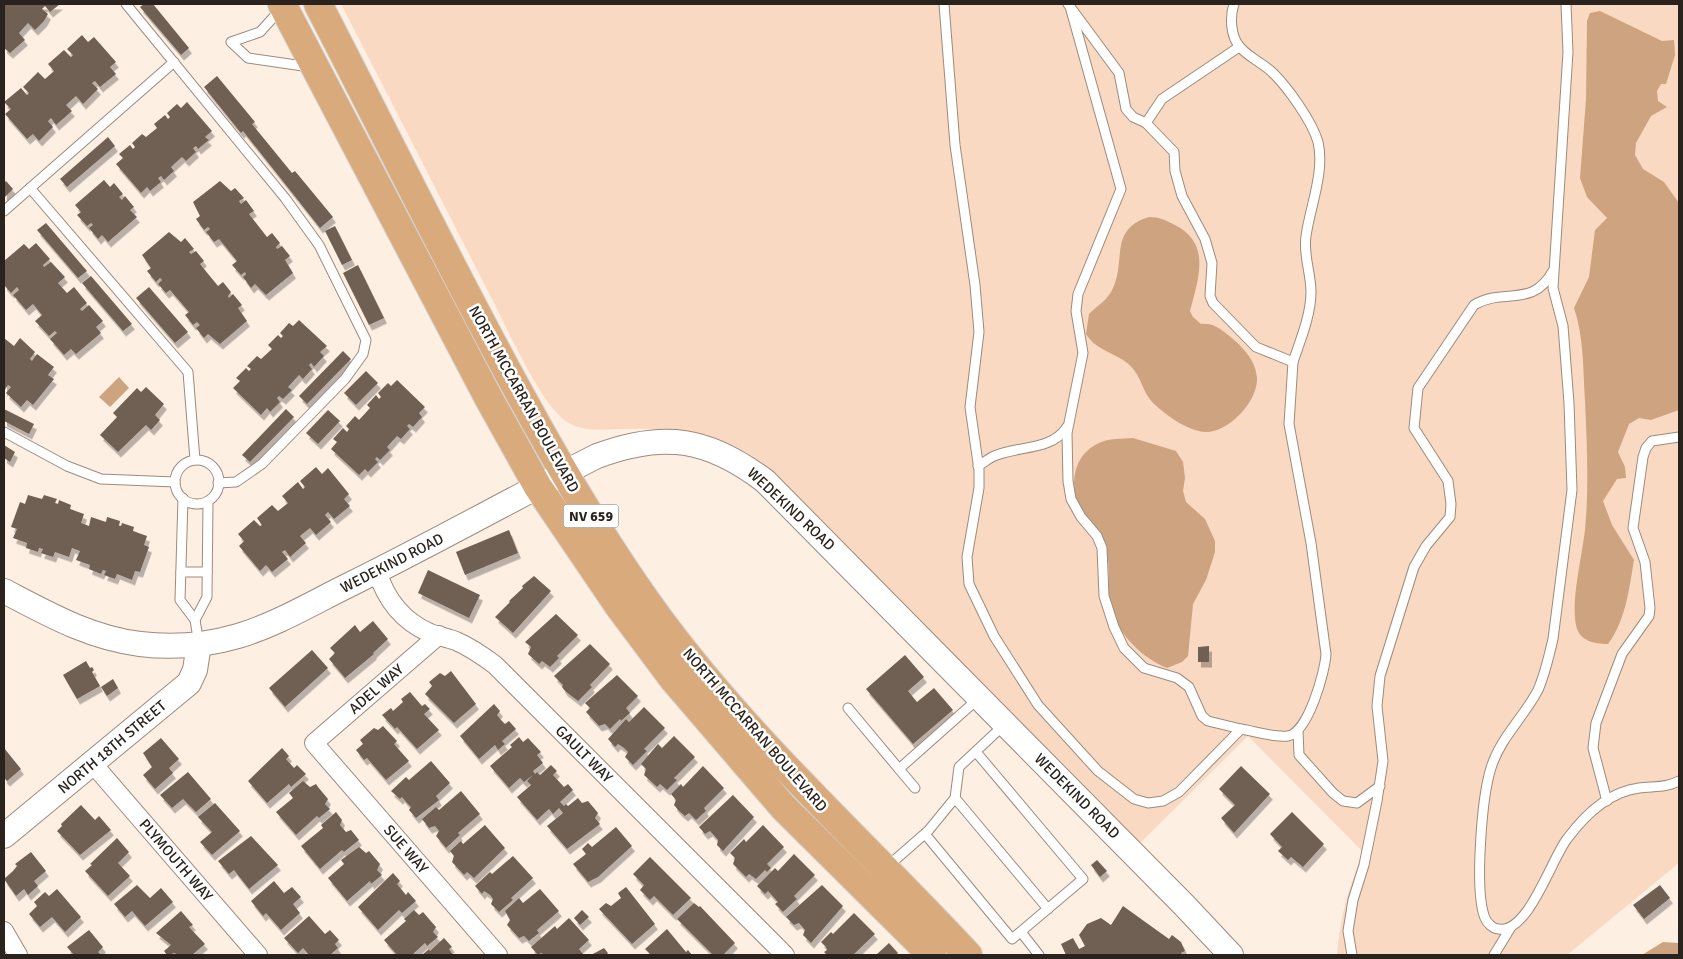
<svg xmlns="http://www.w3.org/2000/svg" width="1683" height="959" font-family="Signika,sans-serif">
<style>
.grass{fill:#f9d9c1}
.water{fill:#cea380}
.building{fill:#706053;filter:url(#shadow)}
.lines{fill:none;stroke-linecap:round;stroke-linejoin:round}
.lane-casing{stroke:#9c8b7d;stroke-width:11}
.street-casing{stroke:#9c8b7d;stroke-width:20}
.secondary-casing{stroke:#9c8b7d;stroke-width:26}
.primary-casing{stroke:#d4d3d2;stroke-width:30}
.lane{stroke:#fff;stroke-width:9}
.street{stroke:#fff;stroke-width:18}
.secondary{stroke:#fff;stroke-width:24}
.primary{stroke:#d9aa7c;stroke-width:28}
.labels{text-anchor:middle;stroke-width:5;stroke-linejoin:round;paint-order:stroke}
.shield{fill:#fff;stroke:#6a6561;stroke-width:1}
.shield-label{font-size:14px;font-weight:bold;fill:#2a231d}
.street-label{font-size:15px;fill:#2a231d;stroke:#fff}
</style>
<defs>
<filter id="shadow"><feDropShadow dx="3" dy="5.5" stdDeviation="0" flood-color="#0004"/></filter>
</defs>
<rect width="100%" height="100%" fill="#feefe3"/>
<path class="grass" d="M341,4H1679V863L1567,955H1337C1341,916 1347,889 1364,853L1248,736L1138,845L782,480C736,435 688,427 626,429C606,429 584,433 567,422C542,407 506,326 491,297C441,199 391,101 341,4Z"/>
<g class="water">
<path d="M1600,11L1662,41L1674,40L1675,55L1666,84H1661L1657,91L1658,101L1667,107L1651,116L1636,143L1635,155L1643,169L1664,182L1679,203V410L1651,420L1639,418L1629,424L1618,452L1625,467L1626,478L1617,479L1603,501L1612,525L1634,560C1629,589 1626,620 1608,644C1594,644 1579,641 1576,625C1571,601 1582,556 1585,530C1589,487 1587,445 1585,401C1583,370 1584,337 1574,308L1589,277L1595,230L1607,218L1587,197L1580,178L1586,99L1587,21L1590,13Z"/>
<path d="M1149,217C1160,217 1165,220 1175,225C1212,244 1198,279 1190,311L1193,317L1201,324C1213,323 1219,328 1228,335C1242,346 1256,360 1257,378C1258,401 1229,432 1206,432C1187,431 1166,415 1153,403C1143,393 1142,380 1134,370C1122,353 1097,353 1086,334L1089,314C1098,305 1108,300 1113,288C1126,260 1109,229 1149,217Z"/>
<path d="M119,377L129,388L110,407L99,397Z"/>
<path d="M1133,438L1176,451L1183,462L1185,478L1183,491L1186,502L1205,519L1215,541V552L1206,580L1193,604L1188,656L1182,662L1167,668C1139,657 1109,626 1109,593C1109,574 1110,551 1101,533C1099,527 1088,525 1084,519C1069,493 1069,457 1099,443C1108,438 1122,439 1133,438Z"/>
<path d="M1663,942L1679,943V955H1642Z"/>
</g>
<g class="building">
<path d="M4,4H60L50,12L45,6L42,9L48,14L44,21L35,30L28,23L19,33L25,40L10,53L4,48Z"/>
<path d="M144,4H153L189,48L181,55L140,7Z"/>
<path d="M82,35L88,42L94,37L116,62L110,67L116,74L100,87L95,81L92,83L98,89L83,104L76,96L66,105L72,111L56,125L51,118L48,121L53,127L39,141L33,134L27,139L5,114L11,109L4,102L21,88L27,95L29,93L23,87L38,72L45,79L54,71L48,64L64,50L71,57L73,55L67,49Z"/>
<path d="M217,76L255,122L252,124L292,173L295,171L333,217L320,228L243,131L241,133L204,87Z"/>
<path d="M187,102L212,131L205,137L209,140L198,149L196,146L193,148L196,152L186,161L182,157L171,167L174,171L164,180L161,176L158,178L161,182L150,191L147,187L141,193L116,164L123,158L119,154L130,145L133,149L135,147L132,143L142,134L146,137L157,128L154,124L165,115L168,119L170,117L167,113L177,104L181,108Z"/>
<path d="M108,137L115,146L67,187L60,179Z"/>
<path d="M104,180L110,187L114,183L123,194L119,197L122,200L125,196L134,207L130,210L137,217L108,242L102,235L98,239L89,228L93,225L91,223L87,226L77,215L81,212L75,205Z"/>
<path d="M6,181L13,189L4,198V183Z"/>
<path d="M220,181L231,191L235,188L244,198L239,201L241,204L246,200L254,211L249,214L267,237L272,233L280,243L276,247L277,249L282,246L290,256L285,260L293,273L266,295L255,284L251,288L243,277L246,274L245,272L241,275L232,265L237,261L219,239L214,242L206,232L210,229L208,227L204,230L196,219L200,216L193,202Z"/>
<path d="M46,223L87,271L78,278L37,230Z"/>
<path d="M335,226L352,260L342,265L325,231Z"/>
<path d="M169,232L181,242L185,238L194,249L189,252L191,254L196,251L204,261L200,264L218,286L223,282L231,292L228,296L229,298L233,294L242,305L238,308L247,321L220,344L208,334L204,338L196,328L200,325L197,322L193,325L185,315L189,312L170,290L166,293L158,284L162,280L160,278L156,282L147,271L151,268L142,255Z"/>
<path d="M36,243L50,259L43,265L44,267L51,262L65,277L58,283L67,293L74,287L87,303L80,309L82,311L89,305L103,321L96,327L101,333L76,354L71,349L64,355L50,339L57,333L55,331L49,336L35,321L42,315L33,304L26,310L13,295L19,290L17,287L11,293L4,285V261L24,244L29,249Z"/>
<path d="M358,265L384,318L369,325L343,273Z"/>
<path d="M91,276L132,324L123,331L82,283Z"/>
<path d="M149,287L188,332L175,343L136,298Z"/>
<path d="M299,320L327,346L320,352L324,356L314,367L311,363L309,365L312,369L303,379L299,375L288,387L292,390L283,399L279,396L277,398L280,402L270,412L267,408L261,415L233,388L240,381L236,378L246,368L249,371L251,369L247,366L257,356L261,359L272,349L268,345L278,335L281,338L283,336L280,333L289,323L293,326Z"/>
<path d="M4,338L14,346L20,338L35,352L30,359L32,361L37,354L54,367L48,375L54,379L33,405L27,400L21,407L6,393L11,387L8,385L4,391Z"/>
<path d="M343,351L351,359L307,404L299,396Z"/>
<path d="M366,371L378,383L356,405L344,393Z"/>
<path d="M397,380L425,407L419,413L422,417L413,427L409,424L407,426L410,429L401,439L397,436L387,447L390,450L380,460L377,457L375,459L378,462L368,472L365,469L359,475L331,449L337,442L333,439L343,428L347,432L349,429L346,426L355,416L359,420L370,408L367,405L376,395L379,399L381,397L378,393L388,383L391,386Z"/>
<path d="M146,387L164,404L155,415L160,420L151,430L146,425L118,452L100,435L117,417L113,413L137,388L141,392Z"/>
<path d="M4,409L34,424L29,434L4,421Z"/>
<path d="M286,409L294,417L250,462L242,455Z"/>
<path d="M328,410L340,421L318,444L306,433Z"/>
<path d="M4,445L15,452L10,462L4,458Z"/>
<path d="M316,467L322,474L328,468L349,494L344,499L350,506L334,519L328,512L325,515L331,522L316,535L310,528L300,536L306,543L290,557L285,550L282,552L288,559L272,572L266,565L260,571L239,546L244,541L238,534L254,520L260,526L262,525L257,518L272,505L278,511L288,503L282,496L298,482L303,489L305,487L300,481Z"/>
<path d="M28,495L42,499L44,495L57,499L55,503L58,504L59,500L71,505L70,509L84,514L81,523L89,526L91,517L106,522L107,517L120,521L119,526H121L122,523L134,527L133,531L147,536L144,545L149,547L140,572L135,571L132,580L117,574L115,579L104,575L106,571L103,570L101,574L89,569L90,565L76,560L80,551L72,548L69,557L55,552L53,557L41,553L43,549L39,548L38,552L26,548L27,543L13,538L17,529L11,527L20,502L25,504Z"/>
<path d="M509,530L518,553L465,575L456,552Z"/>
<path d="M428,570L480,595L469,618L418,593Z"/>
<path d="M534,576L551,591L513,633L495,617L510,602L509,601L523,588L522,586Z"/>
<path d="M556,614L578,635L557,656L559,658L550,667L542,661L539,664L528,654L531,647L525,642Z"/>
<path d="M373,621L388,639L373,653L374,654L345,678L329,659L335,653L330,648L355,625L360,632Z"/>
<path d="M590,644L610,664L590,685L592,687L578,701L565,691L562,687L563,685L554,676Z"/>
<path d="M1209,646V662H1198V647Z"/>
<path d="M312,650L328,668L285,707L269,688Z"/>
<path d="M905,655L924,677L908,691L917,702L934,688L953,710L913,744L866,689Z"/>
<path d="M86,661L90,668L92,667L94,670L92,672L100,686L77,699L63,675Z"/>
<path d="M451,671L476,704L454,723L425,694L432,686L429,682L440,673L445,676Z"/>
<path d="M617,675L638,696L626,708L630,713L621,721L620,719L610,729L605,724L599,726L586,712L590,708L585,703Z"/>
<path d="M113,679L118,688L107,696L101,687Z"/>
<path d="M410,692L422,706L425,704L430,709L424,714L439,730L417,749L397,727L395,729L382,715L391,708L393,711L403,702L401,699Z"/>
<path d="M494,704L500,711L497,715L501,720L505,724L509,721L516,729L502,741L505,744L498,750L495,745L479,759L460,736Z"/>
<path d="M644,707L665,728L644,749L647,751L633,765L625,757L628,752L624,748L618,744L615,747L608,739L626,719L629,722Z"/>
<path d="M383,726L397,741L394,744L409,761L386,780L367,758L364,760L356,750L363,744L360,740L374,728L378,730Z"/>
<path d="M674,736L695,757L674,778L677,780L667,790L660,784L657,787L644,775L646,769L641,764L658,744L662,748Z"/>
<path d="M519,737L523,742L528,738L541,752L537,755L543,763L533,771L535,774L537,772L540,775L551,765L557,771L553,775L564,787L568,784L573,790L560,802L564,806L566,804L568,806L578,798L582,803L588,801L598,813L595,818L600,824L567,849L547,826L563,813L559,808L553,814L549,809L537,820L517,797L531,785L527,781L533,775L524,782L520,778L509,788L490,766L512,747L510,745Z"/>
<path d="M161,738L179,759L169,768L173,773L155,789L143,775L152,767L143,753Z"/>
<path d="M4,748L21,769L7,781L4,778Z"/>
<path d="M282,748L289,756L286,759L294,768L297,765L306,774L291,787L289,784L267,803L248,781Z"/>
<path d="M431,761L450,783L436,796L439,800L416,818L409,810L411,807L406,802L402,797L400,799L391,791L406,777L409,780Z"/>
<path d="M703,766L724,788L704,808L706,811L696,820L689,813L685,816L679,811L674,805L676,800L671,794L681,784L683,787Z"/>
<path d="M1241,766L1270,794L1234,833L1221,818L1235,805L1219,789Z"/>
<path d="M188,772L211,799L196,812L183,799L172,808L160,795Z"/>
<path d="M303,781L310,787L316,784L318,787L328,799L325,804L330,809L319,818L317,816L296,835L276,812L293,798L289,793Z"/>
<path d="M461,791L480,814L458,833L460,835L446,848L436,836L439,831L435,826L429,828L422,819L436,807L439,810Z"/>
<path d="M733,795L754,817L723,851L717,845L718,840L710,831L705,834L699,827Z"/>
<path d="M215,803L240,831L212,855L200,842L212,832L198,817Z"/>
<path d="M81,805L95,820L99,816L111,830L80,855L57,831L62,826L61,824Z"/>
<path d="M336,812L342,820L340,825L346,832L351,830L359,840L344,852L342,850L320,869L301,846L323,828L321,825Z"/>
<path d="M1292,812L1324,844L1303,867L1291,857L1288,860L1278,851L1282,847L1270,834Z"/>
<path d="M485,825L505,848L474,878L467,872L464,875L452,862L454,856L450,851L461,841L463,844Z"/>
<path d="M763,825L784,847L767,864L771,868L767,872L765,870L756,879L749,874L746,877L733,864L735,858L730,853L744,839L746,842Z"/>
<path d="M616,827L632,846L598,877L588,882L573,864L586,854L582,849L588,843L592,847Z"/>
<path d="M251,836L278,865L249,889L234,870L229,874L218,861Z"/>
<path d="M117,838L129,852L118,863L130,876L108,896L85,871L92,865L90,864Z"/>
<path d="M359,847L366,853L369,851L380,864L377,870L382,875L371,884L370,881L347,901L328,878L344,864L341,860Z"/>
<path d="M31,852L46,871L34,881L38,886L28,895L24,889L16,896L4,879L13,871L17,866L15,864Z"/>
<path d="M794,854L815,875L794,896L797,899L783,912L775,904L778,902L768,891L765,894L757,886L775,868L778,871Z"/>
<path d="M513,856L533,878L511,898L513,900L499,912L491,904L493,899L490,895L484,891L482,894L475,886L490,872L492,874Z"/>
<path d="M650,857L691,898L673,915L654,896L650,900L640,890L644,885L633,874Z"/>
<path d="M1097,860L1107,871L1100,877L1091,865Z"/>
<path d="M393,873L400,881L397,884L406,895L408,892L416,901L402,913L399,910L378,930L358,907Z"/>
<path d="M274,881L284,893L292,887L301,897L293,904L300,913L281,930L266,913L263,916L251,901Z"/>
<path d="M137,885L150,898L161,888L173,902L145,926L132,911L125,917L114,904Z"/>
<path d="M822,885L843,906L811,943L803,935L805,930L799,923L794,925L786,917Z"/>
<path d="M1660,885L1670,898L1644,919L1633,905Z"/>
<path d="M626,887L655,924L632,944L599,909L606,903L611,906L621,898L618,893Z"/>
<path d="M57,889L81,917L65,932L52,917L40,927L29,914L37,906L34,902L45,892L49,896Z"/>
<path d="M540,889L559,911L537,930L539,933L529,941L524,936L519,938L507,925L510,920L505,911L519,898L523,903Z"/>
<path d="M694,903L699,907L700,906L735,943L723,955H713L677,919Z"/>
<path d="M1123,906L1169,939L1172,935L1181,942L1185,951L1181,953L1182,955H1066L1061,944L1073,938L1079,949L1085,946L1079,935L1087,924L1101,918L1111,925Z"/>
<path d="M414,910L419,915L423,912L429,919L436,927L433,932L438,937L427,946L425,943L412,955H397L384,940L406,921L404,919Z"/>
<path d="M582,910L589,917L580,925L574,918Z"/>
<path d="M181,911L193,925L189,927L205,944L192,955H177L175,953L167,955L164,951L171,945L156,933Z"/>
<path d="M854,913L875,934L853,955H827L824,952L827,950L826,947L821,942L831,932L833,934Z"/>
<path d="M309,916L325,934L330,930L339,940L335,944L338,948L330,955H309L303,948L298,953L284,938Z"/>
<path d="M569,918L589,940L579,949L583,954L545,955L541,953L538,955L531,947L555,926L557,929Z"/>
<path d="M667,929L686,952L688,950L692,955H651L645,949Z"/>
<path d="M89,930L103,947L98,952L101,955H74L67,947Z"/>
<path d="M444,938L452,947L449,949L453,955H422L429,949L430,951Z"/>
<path d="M889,943L898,953L896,955H876Z"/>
<path d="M604,948L608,953L606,955H591Z"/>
</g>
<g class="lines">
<g class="lane-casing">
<g id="lane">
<path d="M126,4L285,198L319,245L366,340L363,354L345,379L262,464L236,482L218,483"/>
<path d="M944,4L955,145L975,285L979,332L970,407L979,470V488L967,557L969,584L994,636L1038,705L1098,771L1134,799L1148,803L1163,801L1179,792L1241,729L1208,721L1202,716L1189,687L1177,678L1144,668L1124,648L1114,627L1104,596L1102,548L1097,536L1081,517L1071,499L1068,481L1067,433L1083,353L1076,311L1078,294L1121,189L1071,10"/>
<path d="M1068,4L1119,73L1126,109L1133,117L1146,123L1174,152L1175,171L1182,196L1205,239L1212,263L1210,296L1213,303L1256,347L1293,362C1300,341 1311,315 1311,292C1311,273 1303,255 1306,236C1310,207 1325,172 1318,142C1312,121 1288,88 1273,73C1263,63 1248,57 1240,47C1230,36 1230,16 1234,4"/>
<path d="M1566,4L1568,52L1553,288L1563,326L1569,403L1572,490L1553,639C1549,656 1545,674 1538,690C1524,717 1500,738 1491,768C1482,796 1474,891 1485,918C1487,923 1493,929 1499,929C1528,934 1552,858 1567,839C1584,816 1608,792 1639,788C1653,786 1666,788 1679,781"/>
<path d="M281,9L260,32L231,42L248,58L310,67"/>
<path d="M1146,123L1162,99L1239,47"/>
<path d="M30,188L188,372L195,460"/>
<path d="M4,211L174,62"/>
<path d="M4,432L67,466L101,479L175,482"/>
<circle cx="197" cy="482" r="22"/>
<path d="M978,466C983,463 987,460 992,457C1016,445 1051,452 1067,427"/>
<path d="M183,498L180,600L195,620L199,644"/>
<path d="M181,572H207"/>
<path d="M195,620L207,597L208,501"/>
<path d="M848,708L899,769L979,698"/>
<path d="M1241,729C1254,731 1275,738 1288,736C1308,733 1325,672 1326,654L1311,543L1289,424L1293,362"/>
<path d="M1298,731L1299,755L1333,793L1343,801L1357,803L1380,786"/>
<path d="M899,769L915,788"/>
<path d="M955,798L1048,909"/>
<path d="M1607,801L1593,748L1596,723L1622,654L1649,616L1650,608L1645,562L1633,528L1643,457L1646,448L1652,441L1679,437"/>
<path d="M925,834L1012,939L1083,879L976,752"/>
<path d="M888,866L928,831L955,798L959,767L1005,724"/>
<path d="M1021,932L1039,955"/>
<path d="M1352,955L1348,931L1353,900L1364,865L1377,801L1383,761L1377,706L1380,676L1414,567L1426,546L1450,517L1451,504L1448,481L1414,428L1418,388L1474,305C1504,287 1532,309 1553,271"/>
<path d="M1494,955L1511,927"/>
</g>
</g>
<g class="street-casing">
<g id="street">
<path d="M377,571C386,600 402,621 430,633C438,636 448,638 456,641C470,647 483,656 495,665L785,955"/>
<path d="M439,635L314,743L498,955"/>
<path d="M93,764L258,955"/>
<path d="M4,931L18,955"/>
</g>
</g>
<g class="secondary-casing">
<g id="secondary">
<path d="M4,591C48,614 90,638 140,644C172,648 207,645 238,636C278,624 314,602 351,584C434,543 514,498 597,456C664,431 708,438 765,481L1185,906L1231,955"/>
<path d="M4,836L189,683L195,670L199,644"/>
</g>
</g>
<g class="primary-casing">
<g id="primary">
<path d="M282,4L489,399L538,487L618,605L674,680L783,807L932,955"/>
<path d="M318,4C384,131 447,261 516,387C560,468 606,547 660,620C751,743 865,844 968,955"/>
</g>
</g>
<use href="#lane" class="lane"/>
<use href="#street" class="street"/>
<use href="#secondary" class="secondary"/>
<use href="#primary" class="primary"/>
</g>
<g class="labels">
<rect class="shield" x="563.5" y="504.5" width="55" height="23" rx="4"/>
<g class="shield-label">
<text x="591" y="521">NV 659</text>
</g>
<g class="street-label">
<text transform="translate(524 399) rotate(61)" y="5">NORTH MCCARRAN BOULEVARD</text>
<text transform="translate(791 509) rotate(43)" y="5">WEDEKIND ROAD</text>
<text transform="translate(392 563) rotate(-27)" y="5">WEDEKIND ROAD</text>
<text transform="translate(376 689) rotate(-41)" y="5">ADEL WAY</text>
<text transform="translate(755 730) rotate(49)" y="5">NORTH MCCARRAN BOULEVARD</text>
<text transform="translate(112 747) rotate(-40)" y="5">NORTH 18TH STREET</text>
<text transform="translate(584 754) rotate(45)" y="5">GAULT WAY</text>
<text transform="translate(1077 796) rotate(45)" y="5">WEDEKIND ROAD</text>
<text transform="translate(406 849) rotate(49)" y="5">SUE WAY</text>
<text transform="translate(176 860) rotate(49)" y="5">PLYMOUTH WAY</text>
</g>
</g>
<rect width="1683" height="959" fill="none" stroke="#2a231d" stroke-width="10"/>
</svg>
